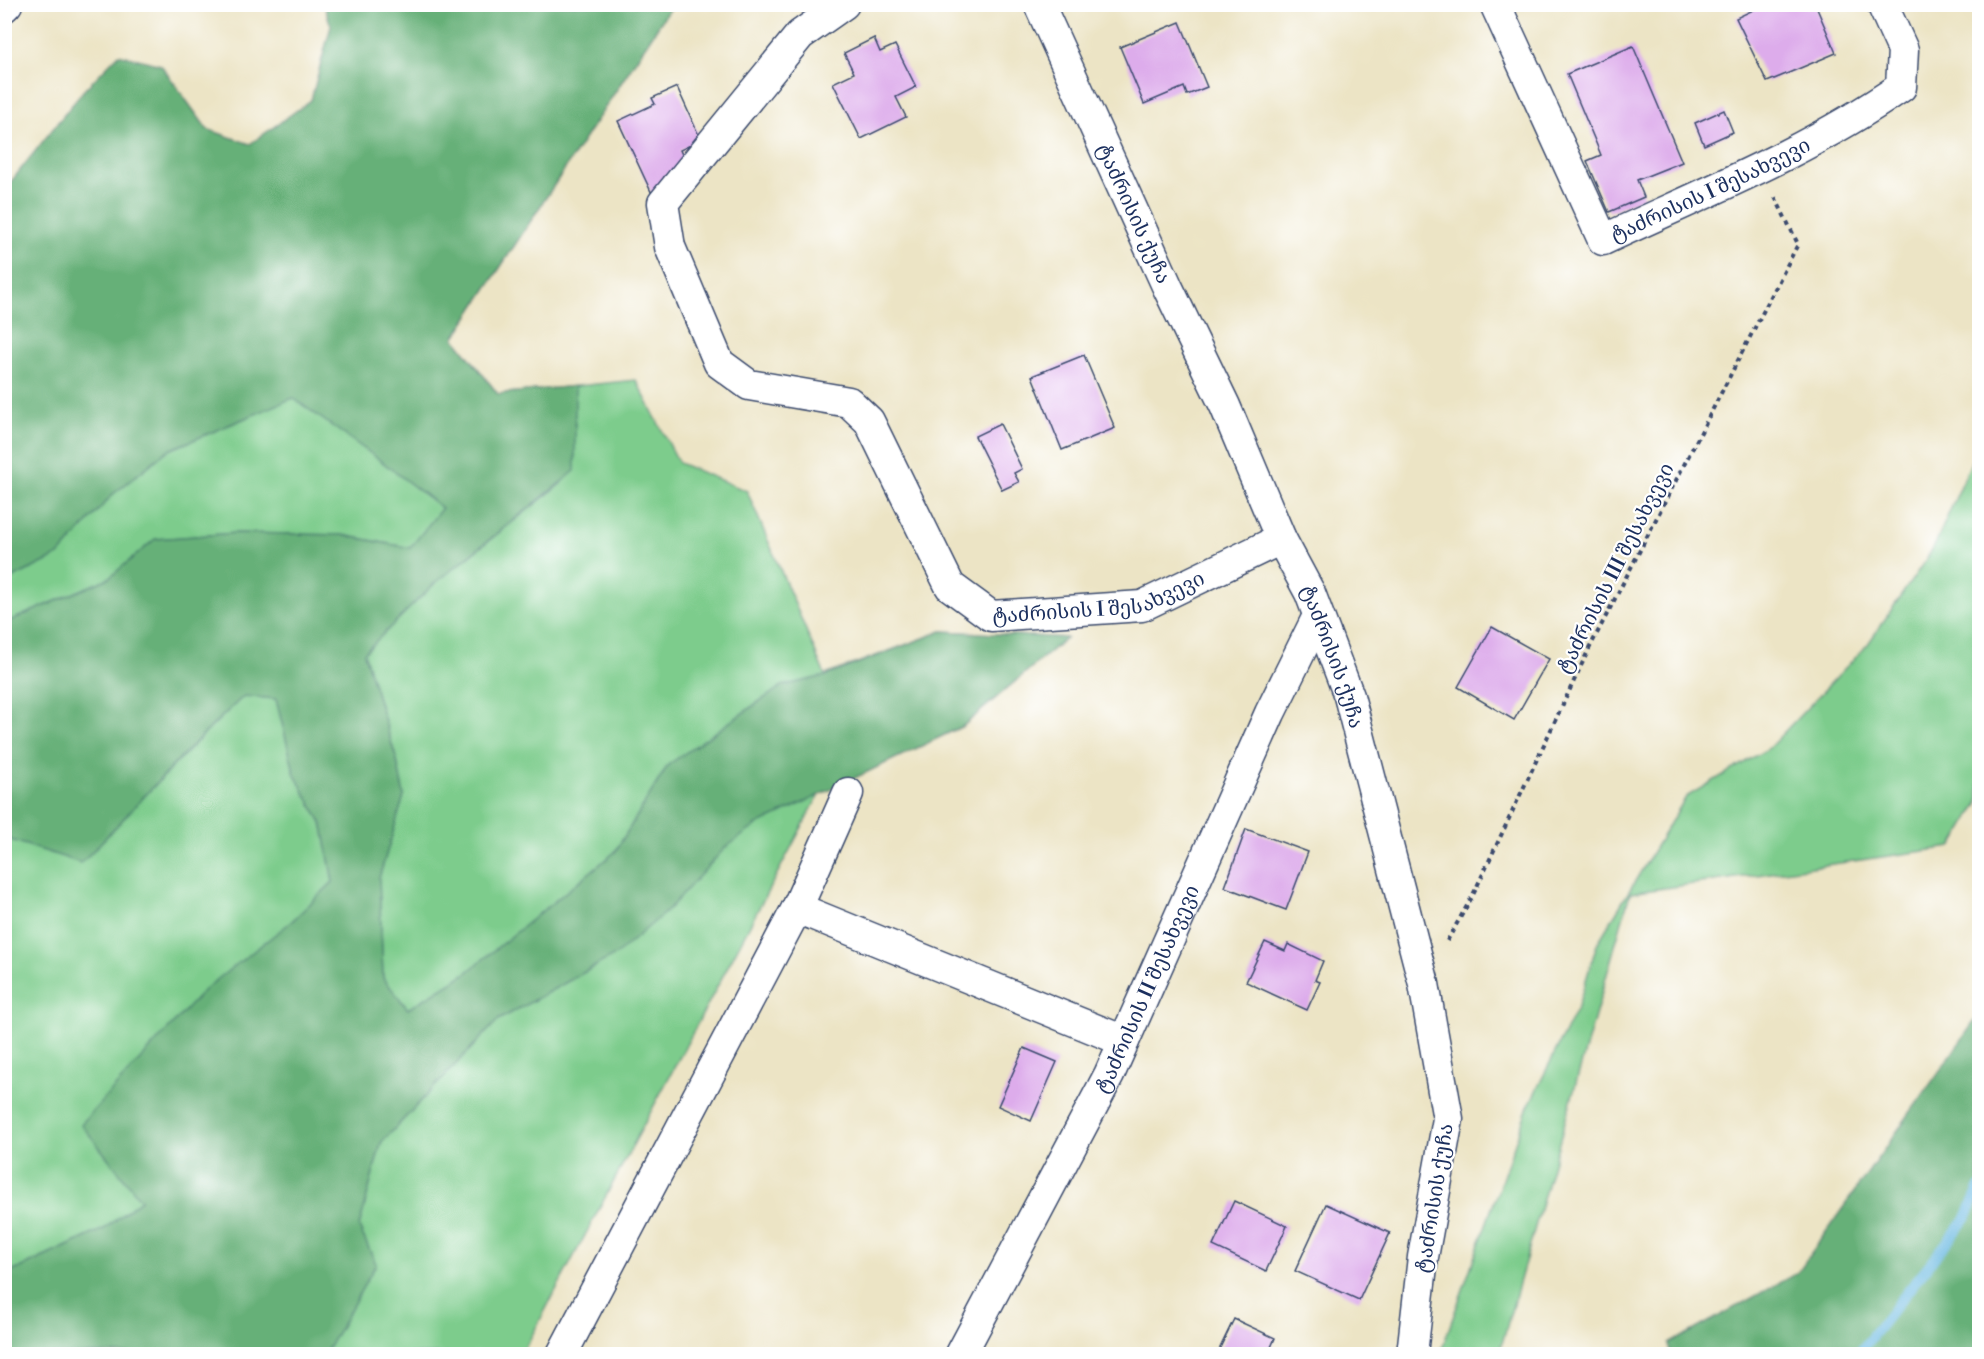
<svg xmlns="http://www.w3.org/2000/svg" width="1984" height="1359" font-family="'Libre Bodoni','Noto Serif Georgian',serif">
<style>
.green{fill:#7dcc8c;stroke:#4c7e75;stroke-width:1.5}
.forest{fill:#66b078;stroke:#40706b;stroke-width:1.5}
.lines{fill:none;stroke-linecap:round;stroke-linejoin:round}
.stream{stroke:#66b7e1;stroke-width:10}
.building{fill:#ddaceb}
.street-casing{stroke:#3a4a6d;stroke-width:33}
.path{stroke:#3a4a6d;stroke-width:4;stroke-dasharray:4.5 4.5;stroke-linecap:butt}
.street{stroke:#fff;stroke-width:30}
.labels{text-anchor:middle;stroke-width:4.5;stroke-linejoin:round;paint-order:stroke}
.street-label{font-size:20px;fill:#1b2f5e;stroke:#fff}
</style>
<rect width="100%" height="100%" fill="#fff"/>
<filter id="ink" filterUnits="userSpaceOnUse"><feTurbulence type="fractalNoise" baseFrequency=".0167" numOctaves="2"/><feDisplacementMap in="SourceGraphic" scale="12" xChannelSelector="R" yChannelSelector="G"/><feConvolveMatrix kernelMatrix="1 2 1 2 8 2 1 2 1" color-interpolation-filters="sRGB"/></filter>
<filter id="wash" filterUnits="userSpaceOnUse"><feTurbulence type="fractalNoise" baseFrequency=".008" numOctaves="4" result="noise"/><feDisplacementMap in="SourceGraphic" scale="24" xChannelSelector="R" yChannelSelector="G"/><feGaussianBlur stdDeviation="1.35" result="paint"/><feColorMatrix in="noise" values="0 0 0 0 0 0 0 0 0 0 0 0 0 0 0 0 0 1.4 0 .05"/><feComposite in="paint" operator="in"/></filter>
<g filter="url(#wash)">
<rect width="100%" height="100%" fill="#ece4c5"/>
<g class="green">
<path d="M672,5L454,338L498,394L636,380L679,463L747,491L825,675L942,631L1066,638L963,726L819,795L522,1354H325L376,1264L359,1227L381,1143L498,1020L596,966L764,698L668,765L615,852L465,974L408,1009L383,978L379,878L404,795L397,761L364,653L434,584L562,483L433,345Z"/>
<path d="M293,398L377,458L442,508L411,548L342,535L237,533L156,539L109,578L5,623V582L59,555L112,495L167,451Z"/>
<path d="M1979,445V802L1952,847L1630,893L1499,1354H1440L1527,1109L1578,1006L1597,944L1686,797L1769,748L1868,644L1933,549Z"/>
<path d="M244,696L276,699L295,775L323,826L333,882L291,922L141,1200L104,1229L5,1275V838L81,863C136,807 187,748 244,696Z"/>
</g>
<g class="forest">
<path d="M324,5H672L454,338L498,394L575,386V471L434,584L364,653L397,761L404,796L379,878L383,978L408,1009L465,974L615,852L668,765L782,686L825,676L942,631L1066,638L963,726L757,825L725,848L668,910L617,954L498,1020L381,1143L359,1227L376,1264L325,1354H5V1275L104,1229L141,1200L81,1124L205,989L291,922L333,882L323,826L295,775L276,699L244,696C186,748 136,807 81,863L5,838V623L109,578L155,539L237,533L342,535L410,548L442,508L377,458L293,398L167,451L112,495L59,555L5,582V189L83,91L119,54L161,65L207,129L250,144L311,100L331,26Z"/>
<path d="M1979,1015V1354H1670L1669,1344L1797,1273Z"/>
</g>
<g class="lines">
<path class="stream" d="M1858,1354L1966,1218L1980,1187"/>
</g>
<g id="blocks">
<g class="building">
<path d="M1766,4H1815L1836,53L1767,82L1736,18Z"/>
<path d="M1180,22L1207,87L1187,95L1184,87L1144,104L1120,47Z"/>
<path d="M874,38L880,52L895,45L916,87L896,97L906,117L861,139L833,83L854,73L844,53Z"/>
<path d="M1633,46L1682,162L1637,180L1644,197L1609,212L1587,161L1601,155L1567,74Z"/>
<path d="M677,87L701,140L680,150L687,166L664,176L670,188L653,196L618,121L655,104L652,98Z"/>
<path d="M1724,110L1733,132L1704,145L1695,123Z"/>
<path d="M1084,355L1115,428L1062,450L1032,376Z"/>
<path d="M1000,424L1022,469L1014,473L1019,482L1002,490L975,436Z"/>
<path d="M1492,627L1549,659L1514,720L1458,687Z"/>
<path d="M1246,829L1308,852L1286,910L1225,887Z"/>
<path d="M1265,942L1285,951L1288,944L1323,961L1315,980L1320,982L1307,1010L1246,982Z"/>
<path d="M1024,1048L1057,1062L1031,1121L998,1106Z"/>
<path d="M1234,1201L1287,1226L1266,1271L1213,1246Z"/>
<path d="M1326,1204L1390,1233L1359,1300L1295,1271Z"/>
<path d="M1234,1319L1275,1338L1268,1354H1217Z"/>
</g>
</g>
</g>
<g filter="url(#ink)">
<use href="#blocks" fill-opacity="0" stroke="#3a4a6d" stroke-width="1.5"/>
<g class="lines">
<g class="street-casing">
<g id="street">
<path id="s1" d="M844,4L800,35L663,203L670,247L719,363L749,385L849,402L869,421L950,586L991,616L1142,606L1281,539"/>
<path id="s2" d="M1039,4L1168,288L1225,406L1281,539L1310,593L1349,696L1424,984L1448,1119L1423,1257L1412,1354"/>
<path id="s3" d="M1495,4L1603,240C1704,193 1809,151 1901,87L1903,50L1882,4"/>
<path d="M4,7L7,4"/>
<path d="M797,908L1124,1041"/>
<path d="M562,1354L797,908L848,793"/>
<path id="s4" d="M961,1354L1109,1075L1270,713L1318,616"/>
</g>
</g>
<path class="path" d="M1447,941L1472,897L1589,649L1798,244L1774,195"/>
<use href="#street" class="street"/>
</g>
</g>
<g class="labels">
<g class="street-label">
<text dy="7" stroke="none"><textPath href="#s3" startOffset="378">ტაძრისის I შესახვევი</textPath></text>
<text dy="7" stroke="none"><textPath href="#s2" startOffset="230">ტაძრისის ქუჩა</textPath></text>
<text transform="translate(1615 568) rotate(-63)" y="7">ტაძრისის III შესახვევი</text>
<text dy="7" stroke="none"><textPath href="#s1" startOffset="952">ტაძრისის I შესახვევი</textPath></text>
<text dy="7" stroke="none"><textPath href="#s2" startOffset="716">ტაძრისის ქუჩა</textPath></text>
<text dy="7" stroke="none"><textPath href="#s4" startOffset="410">ტაძრისის II შესახვევი</textPath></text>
<text transform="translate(1434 1198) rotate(-81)" y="7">ტაძრისის ქუჩა</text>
</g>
</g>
<rect width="1984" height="1359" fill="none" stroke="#fff" stroke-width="24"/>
</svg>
